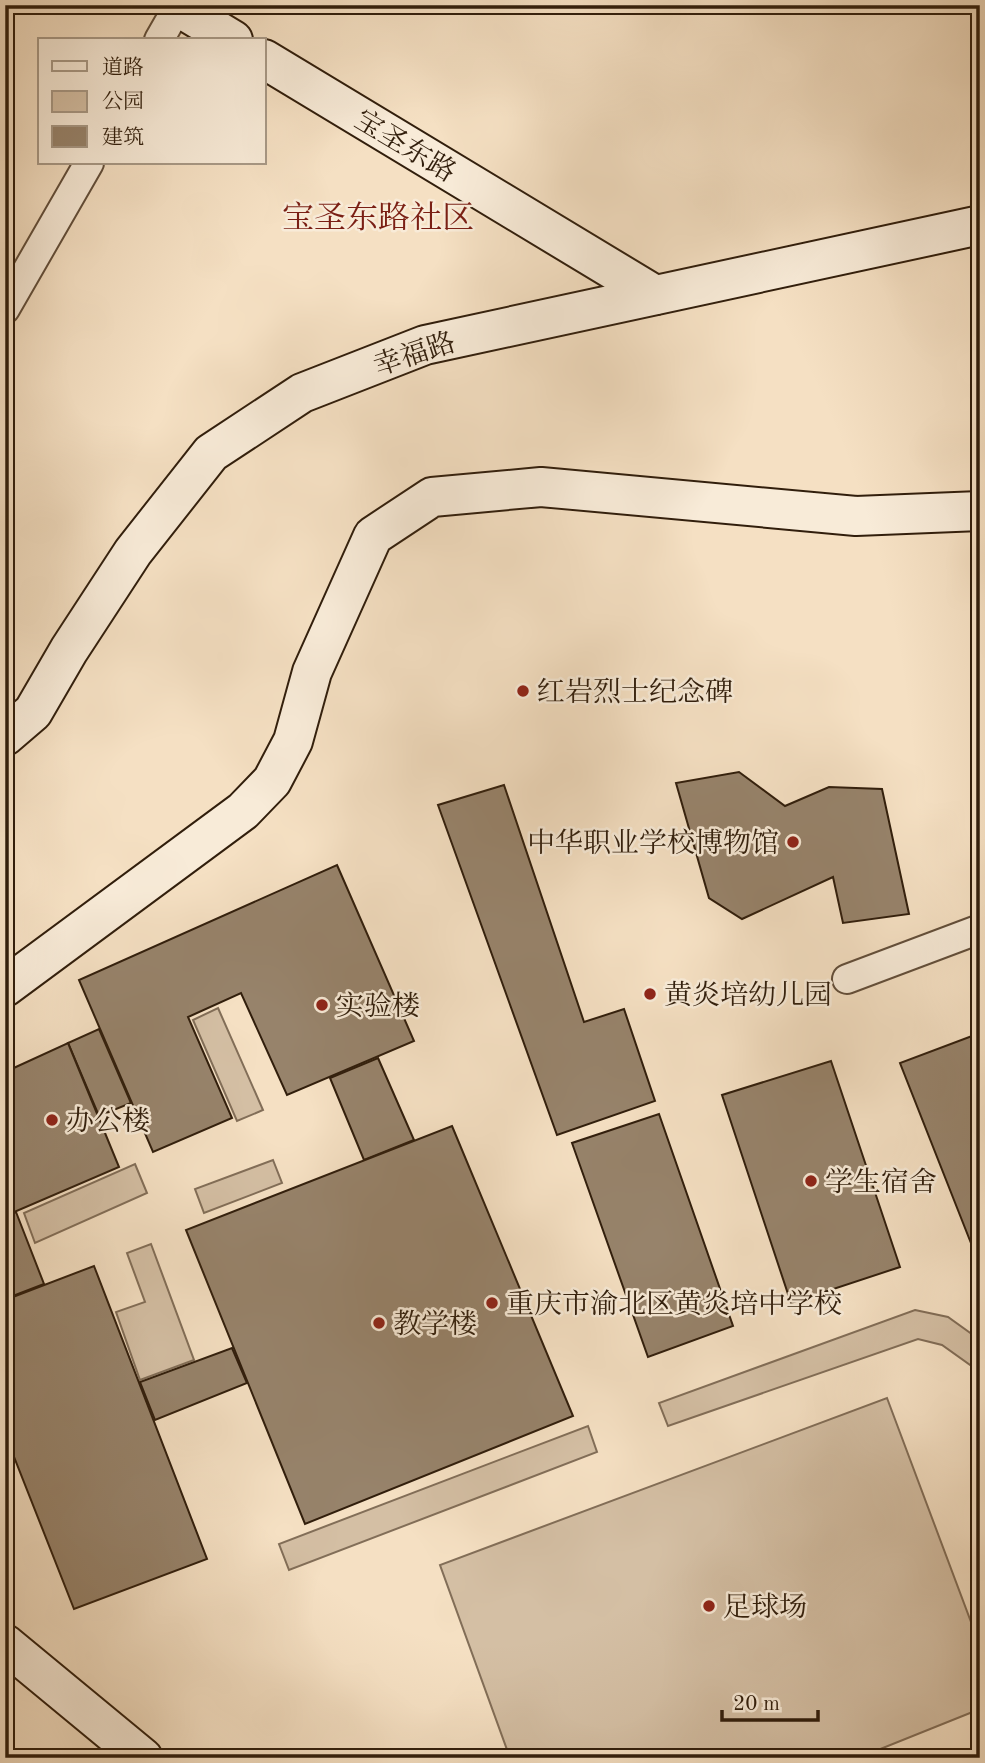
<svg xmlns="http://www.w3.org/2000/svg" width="985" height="1763" font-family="'Old Standard TT','Noto Serif SC',serif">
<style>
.green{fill:#d4bfa4;stroke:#826e58;stroke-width:2}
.building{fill:#97836b;stroke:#311e0c;stroke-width:2}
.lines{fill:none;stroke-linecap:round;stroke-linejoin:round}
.street-casing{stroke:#624e3a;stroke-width:32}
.secondary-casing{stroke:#311e0c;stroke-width:42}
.street{stroke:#f8ebd8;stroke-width:28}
.secondary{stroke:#f8ebd8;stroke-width:38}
.poi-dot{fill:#8f2418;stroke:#f8ebd8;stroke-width:2.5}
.labels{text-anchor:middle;stroke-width:5;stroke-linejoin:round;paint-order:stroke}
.street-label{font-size:28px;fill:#311e0c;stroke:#f8ebd8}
.poi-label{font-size:28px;fill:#311e0c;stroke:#f8ebd8;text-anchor:start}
.quarter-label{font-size:32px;fill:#7a1f14;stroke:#f8ebd8}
</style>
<rect width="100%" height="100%" fill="#f5e0c3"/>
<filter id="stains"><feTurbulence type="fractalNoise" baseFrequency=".00286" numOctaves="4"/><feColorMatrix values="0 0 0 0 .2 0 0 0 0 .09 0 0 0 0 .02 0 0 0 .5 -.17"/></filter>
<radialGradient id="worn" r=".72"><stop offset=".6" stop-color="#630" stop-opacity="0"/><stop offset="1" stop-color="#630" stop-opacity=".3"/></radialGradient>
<g class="green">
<path d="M218,1008L263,1110L237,1121L193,1020Z"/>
<path d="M273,1160L282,1183L204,1213L195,1189Z"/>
<path d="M135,1164L147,1193L35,1243L24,1213Z"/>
<path d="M151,1244L194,1360L140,1380L116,1312L145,1302L127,1253Z"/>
<path d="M915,1310L948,1317L980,1340V1372L942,1345L918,1339L668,1426L659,1403Z"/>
<path d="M887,1398L980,1646V1709L858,1758H510L440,1565Z"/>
<path d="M588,1426L597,1452L289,1570L279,1544Z"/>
</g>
<g class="building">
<path d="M739,772L785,806L829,787L882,789L909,914L843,923L833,877L742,919L709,898L676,783Z"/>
<path d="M504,785L584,1022L624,1009L655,1101L557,1135L438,805Z"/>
<path d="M337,865L414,1041L287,1095L241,993L188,1017L232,1118L153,1152L79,980Z"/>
<path d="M99,1029L131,1103L99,1116L68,1043Z"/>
<path d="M980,1033V1266L900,1063Z"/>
<path d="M68,1043L119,1167L5,1216V1072Z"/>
<path d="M378,1058L414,1140L364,1160L330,1078Z"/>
<path d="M831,1061L900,1267L791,1303L722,1095Z"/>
<path d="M659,1114L733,1326L648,1357L572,1143Z"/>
<path d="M452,1126L573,1416L305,1524L186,1230Z"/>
<path d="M16,1212L44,1284L5,1299V1217Z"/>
<path d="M94,1266L207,1559L74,1609L5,1434V1300Z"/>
<path d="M232,1348L247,1383L155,1420L140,1382Z"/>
</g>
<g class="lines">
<g class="street-casing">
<g id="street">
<path d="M159,40L179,5"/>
<path d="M5,309L89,163"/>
<path d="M847,979L980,929"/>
</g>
</g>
<g class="secondary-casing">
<g id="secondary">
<path d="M175,5L233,40"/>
<path d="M264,59L655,295"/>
<path d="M5,736L33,712L69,650L133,552L211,453L302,393L425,345L980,225"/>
<path d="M5,987L243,811L272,781L293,741L312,672L373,536L432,497L541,487L856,516L980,511"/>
<path d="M5,1644L143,1758"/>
</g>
</g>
<use href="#street" class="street"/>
<use href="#secondary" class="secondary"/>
</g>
<g class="poi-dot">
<circle cx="523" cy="691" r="7"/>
<circle cx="793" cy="842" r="7"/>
<circle cx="650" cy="994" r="7"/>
<circle cx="322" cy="1005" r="7"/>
<circle cx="52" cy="1120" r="7"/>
<circle cx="811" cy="1181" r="7"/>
<circle cx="492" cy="1303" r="7"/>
<circle cx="379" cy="1323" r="7"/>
<circle cx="709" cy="1606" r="7"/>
</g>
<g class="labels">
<g class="street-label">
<text transform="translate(406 145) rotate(31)" y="10">宝圣东路</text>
<text transform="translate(414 353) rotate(-18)" y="10">幸福路</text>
</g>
<g class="poi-label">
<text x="537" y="701">红岩烈士纪念碑</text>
<text x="779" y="852" text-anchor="end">中华职业学校博物馆</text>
<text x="664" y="1004">黄炎培幼儿园</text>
<text x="336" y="1015">实验楼</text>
<text x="66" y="1130">办公楼</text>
<text x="825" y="1191">学生宿舍</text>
<text x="506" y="1313">重庆市渝北区黄炎培中学校</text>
<text x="393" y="1333">教学楼</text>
<text x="723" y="1616">足球场</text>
</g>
<g class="quarter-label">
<text x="378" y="228">宝圣东路社区</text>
</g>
</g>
<rect width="985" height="1763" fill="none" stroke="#f5e0c3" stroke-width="28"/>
<rect x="7" y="7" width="971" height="1749" fill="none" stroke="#311e0c" stroke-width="3.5"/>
<rect x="14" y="14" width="957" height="1735" fill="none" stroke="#311e0c" stroke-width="2"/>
<rect x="38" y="38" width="228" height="126" fill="#f8ebd8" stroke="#a89986" stroke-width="2"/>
<rect x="52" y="61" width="35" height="10" fill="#f8ebd8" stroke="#a89986" stroke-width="2"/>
<text x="102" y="74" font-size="21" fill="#311e0c">道路</text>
<rect x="52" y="91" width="35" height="21" fill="#d4bfa4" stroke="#a89986" stroke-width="2"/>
<text x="102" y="108" font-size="21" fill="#311e0c">公园</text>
<rect x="52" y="126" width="35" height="21" fill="#97836b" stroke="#a89986" stroke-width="2"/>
<text x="102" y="144" font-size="21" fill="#311e0c">建筑</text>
<path d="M722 1710v10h96v-10" fill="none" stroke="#311e0c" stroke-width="3.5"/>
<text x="733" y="1710" font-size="21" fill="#311e0c" stroke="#f8ebd8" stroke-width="5" paint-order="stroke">20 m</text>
<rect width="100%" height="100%" filter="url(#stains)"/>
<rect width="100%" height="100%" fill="url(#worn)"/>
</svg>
